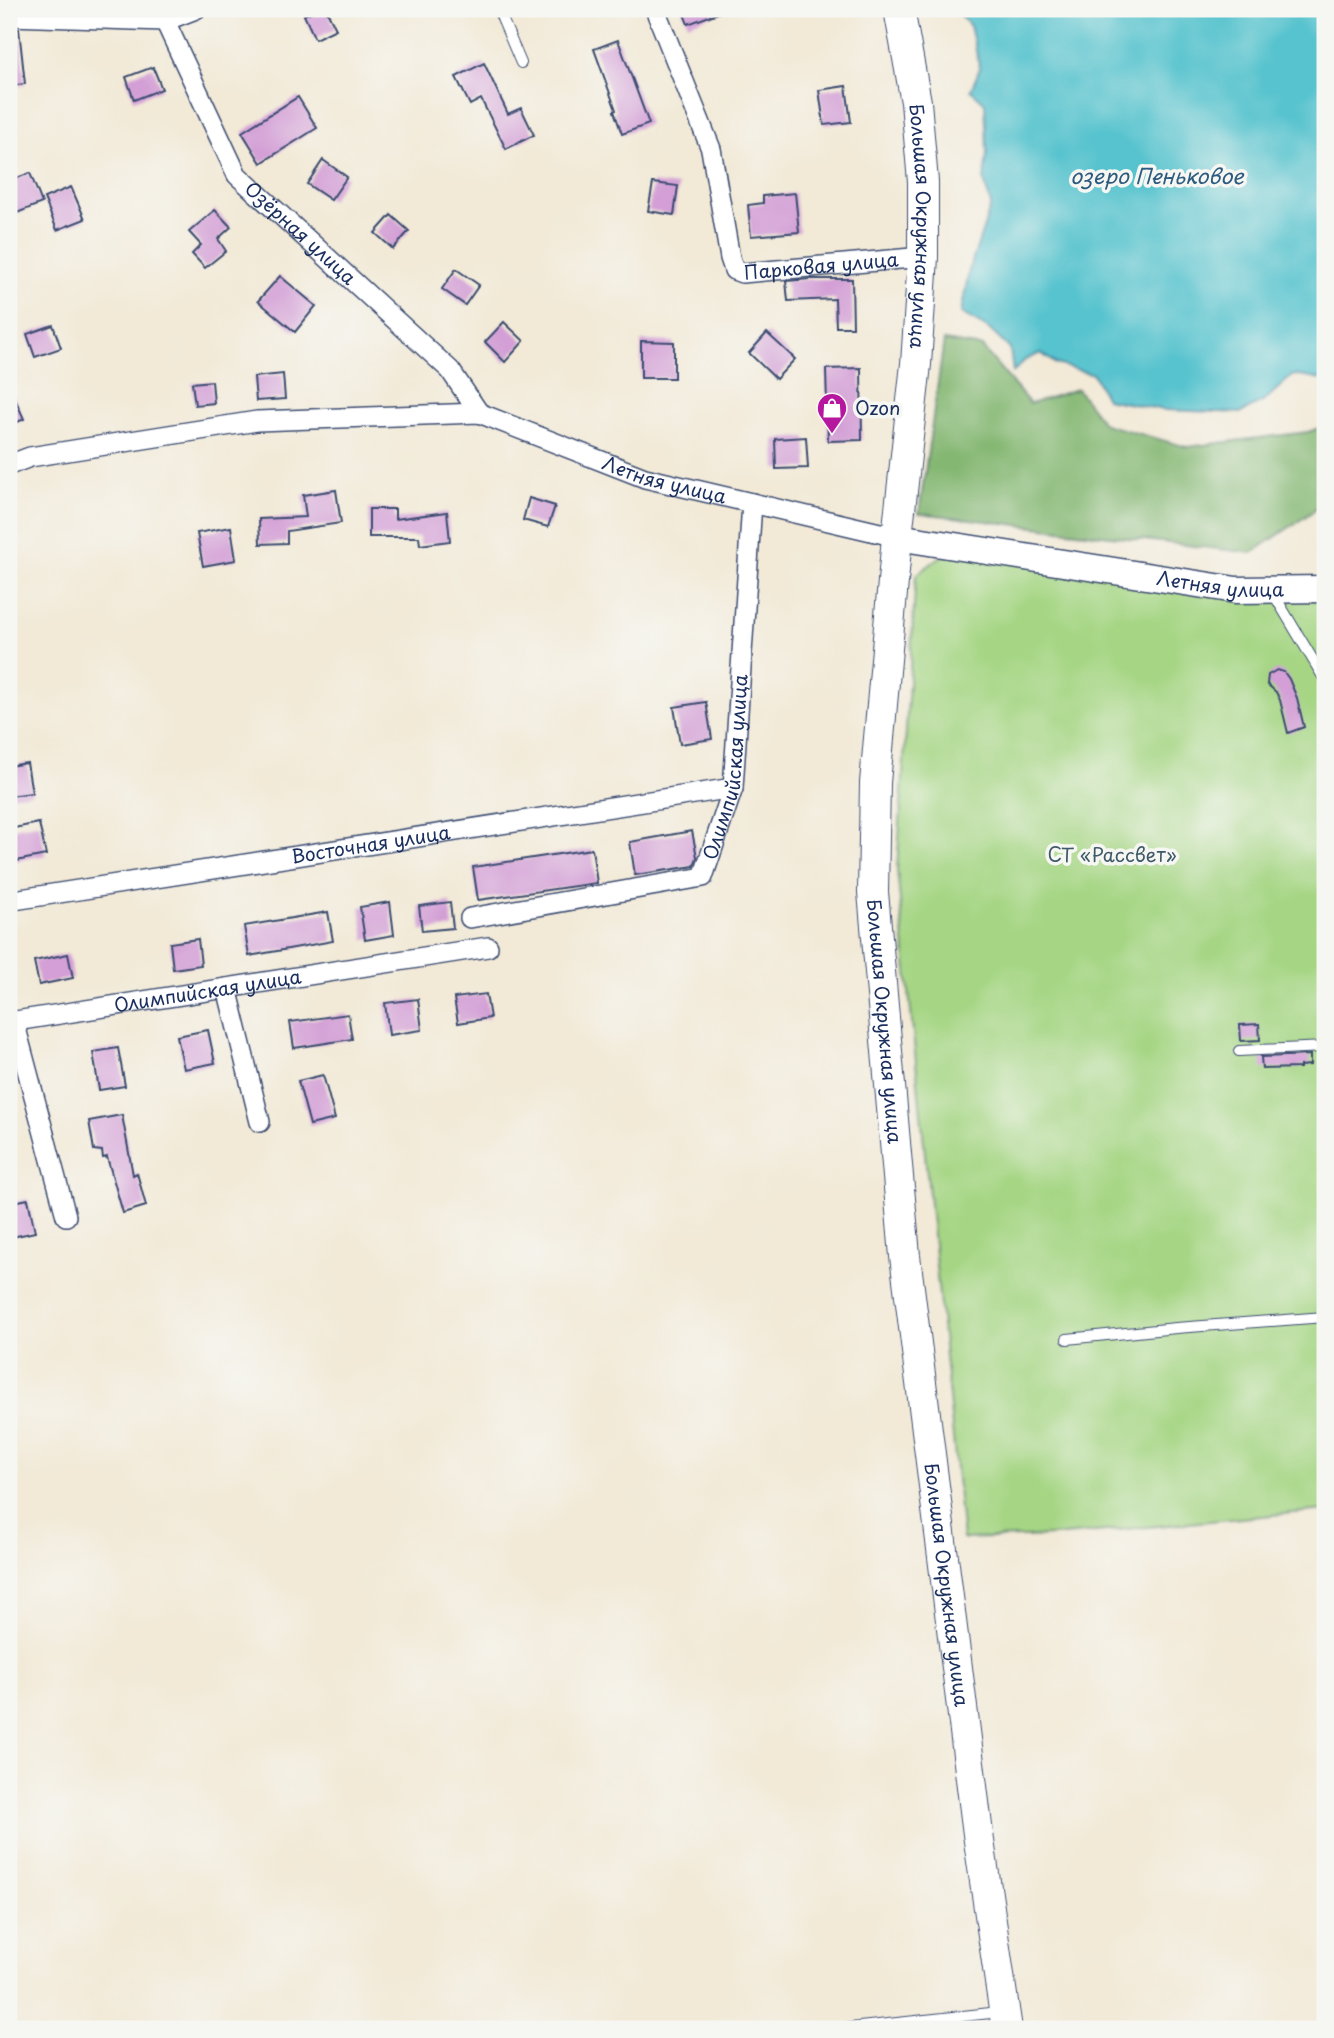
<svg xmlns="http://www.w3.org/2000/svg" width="1334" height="2038" font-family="'Playpen Sans',sans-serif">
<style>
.green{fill:#a6d684;stroke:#608271;stroke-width:2}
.forest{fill:#84b772;stroke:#507368;stroke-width:2}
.water{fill:#56c3ce;stroke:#387996;stroke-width:2}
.building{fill:#d39fd6}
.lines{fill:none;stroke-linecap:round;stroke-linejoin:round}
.lane-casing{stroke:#3b4b70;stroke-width:12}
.street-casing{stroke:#3b4b70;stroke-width:22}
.secondary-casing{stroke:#3b4b70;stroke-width:29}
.primary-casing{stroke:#3b4b70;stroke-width:32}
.lane{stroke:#fff;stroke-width:10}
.street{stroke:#fff;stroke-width:19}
.secondary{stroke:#fff;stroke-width:26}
.primary{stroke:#fff;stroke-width:30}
.labels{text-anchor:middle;stroke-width:7;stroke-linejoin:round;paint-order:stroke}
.street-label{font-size:19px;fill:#1b2f5e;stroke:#f6f6f2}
.poi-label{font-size:19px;fill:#1b2f5e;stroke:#f6f6f2;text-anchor:start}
.park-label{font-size:19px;fill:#3e5968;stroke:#f6f6f2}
.water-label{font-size:21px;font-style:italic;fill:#2d5b80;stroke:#f6f6f2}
</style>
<rect width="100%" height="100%" fill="#f6f6f2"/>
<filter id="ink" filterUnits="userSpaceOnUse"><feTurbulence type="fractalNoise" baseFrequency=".0143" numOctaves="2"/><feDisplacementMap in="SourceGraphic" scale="14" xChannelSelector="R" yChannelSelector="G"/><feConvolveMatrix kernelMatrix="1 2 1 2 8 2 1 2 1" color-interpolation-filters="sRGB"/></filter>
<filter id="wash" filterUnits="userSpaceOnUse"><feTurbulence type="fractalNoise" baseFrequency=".00686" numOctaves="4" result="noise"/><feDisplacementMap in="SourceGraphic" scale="28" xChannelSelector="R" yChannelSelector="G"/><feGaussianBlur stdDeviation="1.57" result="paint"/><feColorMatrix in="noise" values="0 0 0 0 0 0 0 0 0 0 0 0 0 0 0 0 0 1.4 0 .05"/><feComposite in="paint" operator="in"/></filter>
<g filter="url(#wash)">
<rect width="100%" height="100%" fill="#f2e9d6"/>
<path class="green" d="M955,546L1325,598V1510L1053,1536L963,1539L897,870L916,575Z"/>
<path class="forest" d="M944,341L982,347L1030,404L1077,389L1104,424L1187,447L1308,432L1325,426V503L1252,553L919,513Z"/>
<path class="water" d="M955,9H1325V380L1293,375L1264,401L1241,413L1164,410L1106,399L1093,374L1056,364L1041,353L1025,360L1013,372L1010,349L989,329L961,313L969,271L991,205L984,181L987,152L985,103L971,90L980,68L970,26Z"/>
<g id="blocks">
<g class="building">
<path d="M317,9H326L336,29L315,39L304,15Z"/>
<path d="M682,9H726V10L688,24Z"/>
<path d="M9,28L19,29L25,84L9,86Z"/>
<path d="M618,40L649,124L622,134L614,111L616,110L594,49Z"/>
<path d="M484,63L508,114L521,108L534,135L506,149L481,99L470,105L456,77Z"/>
<path d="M153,67L162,89L134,100L126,77Z"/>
<path d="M846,86L851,122L824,125L819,90Z"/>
<path d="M298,97L317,128L261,163L242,132Z"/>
<path d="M323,160L347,177L331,200L307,184Z"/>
<path d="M30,173L42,203L12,215L9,207V181Z"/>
<path d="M653,183L678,186L674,215L648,211Z"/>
<path d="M71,187L85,219L57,230L44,198Z"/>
<path d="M795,193L799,232L751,236L748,205L763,203V196Z"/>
<path d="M215,210L231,227L218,239L226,251L205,268L192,254L201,245L189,232Z"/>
<path d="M391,215L409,231L393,249L375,233Z"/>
<path d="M456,269L479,285L465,305L442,289Z"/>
<path d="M280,276L316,306L295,332L258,301Z"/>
<path d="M811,279H852L853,327H836L835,299L788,301L786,281Z"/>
<path d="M504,322L524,341L505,362L485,342Z"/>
<path d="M53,325L61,348L35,357L27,334Z"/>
<path d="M767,333L795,359L776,379L749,353Z"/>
<path d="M641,341L674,342V378H641Z"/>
<path d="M861,368L862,440L828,441L826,369Z"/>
<path d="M283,374L285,399L256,401L254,377Z"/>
<path d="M212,381L214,403L195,405L192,383Z"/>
<path d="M9,385L24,419L9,426Z"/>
<path d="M806,437L808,468L776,469L775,439Z"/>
<path d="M336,490L341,523L287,531V543L260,544L259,519L306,517L303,495Z"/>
<path d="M529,498L555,506L548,527L523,520Z"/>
<path d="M369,509H395V519L447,512L450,541L420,545L419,537H369Z"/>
<path d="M231,527L236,560L203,566L197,533Z"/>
<path d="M1277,670L1284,672L1289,679L1297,698L1304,727L1288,733L1280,700L1276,692L1267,684L1268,675Z"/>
<path d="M706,702L712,739L680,744L674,707Z"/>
<path d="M27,763L32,793L9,796V766Z"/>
<path d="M39,823L46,855L11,862L9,851V829Z"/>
<path d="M692,831L697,857L694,866L635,875L630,842Z"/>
<path d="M592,849L597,883L478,900L473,867Z"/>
<path d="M390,902L394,935L365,940L360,907Z"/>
<path d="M450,902L453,928L422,931L419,906Z"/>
<path d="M328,912L333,941L249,956L244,926Z"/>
<path d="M198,939L201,965L173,969L170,943Z"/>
<path d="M68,954L73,978L39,985L34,961Z"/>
<path d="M486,994L490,1018L458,1023L454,998Z"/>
<path d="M418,999L422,1030L389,1035L385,1003Z"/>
<path d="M348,1014L352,1039L294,1048L290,1022Z"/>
<path d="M1259,1024L1260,1040L1241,1041L1240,1025Z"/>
<path d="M208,1030L215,1063L184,1069L177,1036Z"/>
<path d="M118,1048L125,1086L99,1090L93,1052Z"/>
<path d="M1310,1055V1065L1300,1066V1068L1262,1069L1261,1057Z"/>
<path d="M323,1075L335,1119L310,1125L298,1081Z"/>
<path d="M122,1115L133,1175L137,1173L146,1206L123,1213L107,1157L103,1158L102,1151L94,1150L89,1121Z"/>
<path d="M28,1199L35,1232L12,1237L9,1223V1203Z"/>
</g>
</g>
</g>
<g filter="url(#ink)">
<use href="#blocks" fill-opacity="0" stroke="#3b4b70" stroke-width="2"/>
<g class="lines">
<g class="lane-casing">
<g id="lane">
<path d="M498,9L521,63"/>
<path d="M1273,593L1325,680"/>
<path d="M1239,1051L1325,1047"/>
<path d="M1067,1339L1176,1328L1325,1317"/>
<path d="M841,2029L1000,2012"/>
</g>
</g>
<g class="street-casing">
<g id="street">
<path id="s1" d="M655,9L711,149L730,258L734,270L742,273L923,257"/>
<path d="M9,16L165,21L196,9"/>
<path id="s2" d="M165,21L237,175L450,370L479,413"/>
<path id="s3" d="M9,465L30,457L257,421L479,413L645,478L897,537"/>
<path id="s4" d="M9,899L14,900L733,788"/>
<path id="s5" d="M470,918L703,877L733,788L752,503"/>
<path d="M227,988L260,1122"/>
<path d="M14,1021L66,1216"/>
<path id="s6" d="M9,1022L488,947"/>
</g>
</g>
<g class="secondary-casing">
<g id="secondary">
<path id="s7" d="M897,537L1236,590L1325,589"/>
</g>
</g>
<g class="primary-casing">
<g id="primary">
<path id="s8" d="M899,9L916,102L923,182V257L916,364L897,537L875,783L873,892L905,1256L978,1834L1007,2029"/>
</g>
</g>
<use href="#lane" class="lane"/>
<use href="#street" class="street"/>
<use href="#secondary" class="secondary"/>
<use href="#primary" class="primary"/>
</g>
</g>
<defs>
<g id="shop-pin" transform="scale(1.575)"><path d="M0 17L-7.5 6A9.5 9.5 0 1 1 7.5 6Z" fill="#b5179e" stroke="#f6f6f2"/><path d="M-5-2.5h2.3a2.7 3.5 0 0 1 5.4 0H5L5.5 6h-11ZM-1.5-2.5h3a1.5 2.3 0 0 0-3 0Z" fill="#fff"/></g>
</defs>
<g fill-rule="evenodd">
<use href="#shop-pin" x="832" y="408"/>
</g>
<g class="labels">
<g class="street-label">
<text dy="7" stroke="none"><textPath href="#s8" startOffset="219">Большая Окружная улица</textPath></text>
<text dy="7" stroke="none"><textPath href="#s2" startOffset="256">Озёрная улица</textPath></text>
<text dy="7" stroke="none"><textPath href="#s1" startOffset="362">Парковая улица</textPath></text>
<text dy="7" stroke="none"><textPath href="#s3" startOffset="672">Летняя улица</textPath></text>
<text dy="7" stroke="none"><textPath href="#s7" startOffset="327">Летняя улица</textPath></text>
<text dy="7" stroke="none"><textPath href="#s5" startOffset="350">Олимпийская улица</textPath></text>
<text dy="7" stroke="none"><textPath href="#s4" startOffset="366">Восточная улица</textPath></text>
<text dy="7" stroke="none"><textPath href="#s6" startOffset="201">Олимпийская улица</textPath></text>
<text dy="7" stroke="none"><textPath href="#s8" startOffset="1017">Большая Окружная улица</textPath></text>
<text dy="7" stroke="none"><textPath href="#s8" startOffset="1584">Большая Окружная улица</textPath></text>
</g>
<g class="poi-label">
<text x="855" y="415">Ozon</text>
</g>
<g class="park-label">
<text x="1112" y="862">СТ «Рассвет»</text>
</g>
<g class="water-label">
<text x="1157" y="184">озеро Пеньковое</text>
</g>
</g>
<rect width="1334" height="2038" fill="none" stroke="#f6f6f2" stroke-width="35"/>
</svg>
